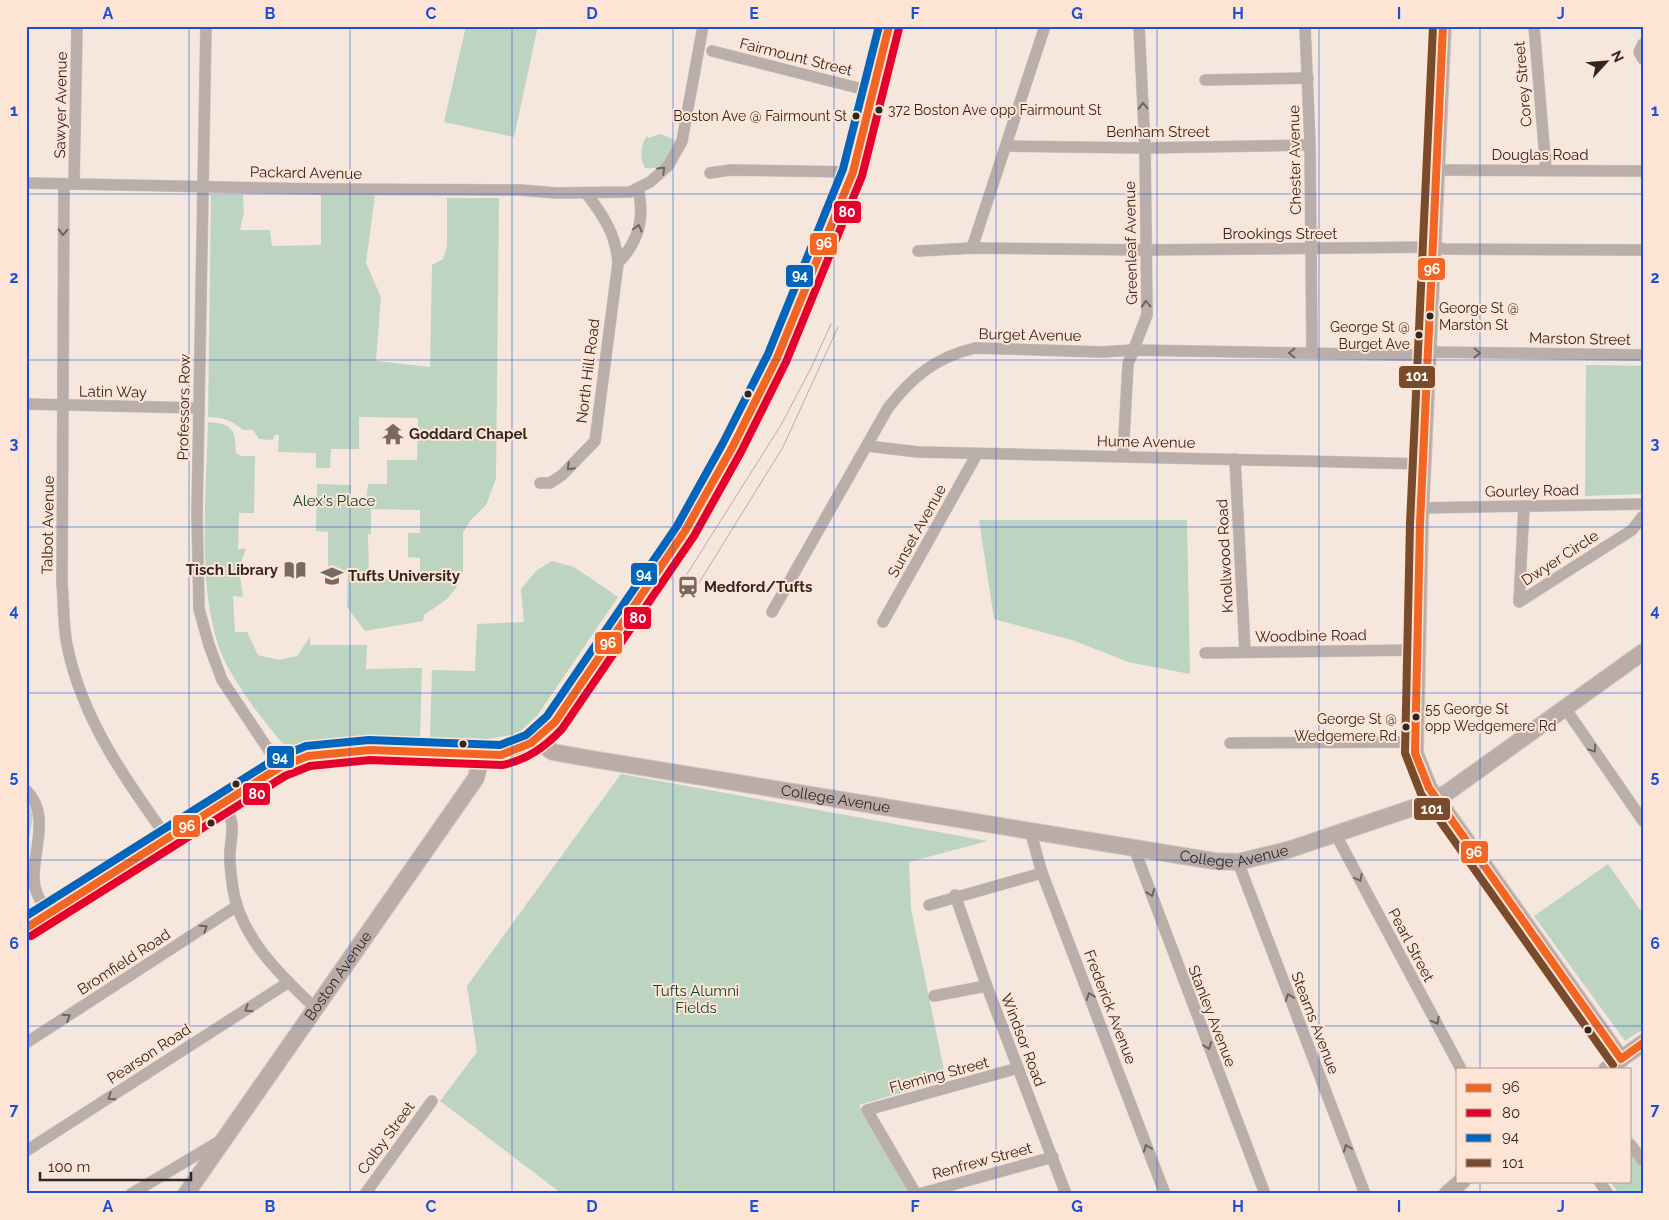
<svg xmlns="http://www.w3.org/2000/svg" width="1669" height="1220" font-family="Raleway,sans-serif">
<style>
.green{fill:#bdd4c1;fill-rule:evenodd}
.lines{fill:none;stroke-linecap:round;stroke-linejoin:round}
.street-casing{stroke:#d0c5bd;stroke-width:12}
.secondary-casing{stroke:#d0c5bd;stroke-width:18}
.street{stroke:#baaeab;stroke-width:11}
.secondary{stroke:#baaca9;stroke-width:16}
.tram{stroke:#b9aca8;stroke-width:1}
.bus-1-casing{stroke:#fee4d5;stroke-width:11}
.bus-2-casing{stroke:#fee4d5;stroke-width:11}
.bus-3-casing{stroke:#fee4d5;stroke-width:11}
.bus-4-casing{stroke:#fee4d5;stroke-width:11}
.bus-1{stroke:#f26522;stroke-width:8}
.bus-2{stroke:#e4002b;stroke-width:8}
.bus-3{stroke:#0065bd;stroke-width:8}
.bus-4{stroke:#7a4b2a;stroke-width:8}
.oneway{stroke:#6f645f}
.grid{fill:none;stroke:#1d4ed8;stroke-width:1;stroke-opacity:0.55}
.bus-dot{fill:#322720;stroke:#fee4d5;stroke-width:2}
.labels{text-anchor:middle;stroke-width:4;stroke-linejoin:round;paint-order:stroke}
.bus-label{font-size:14px;fill:#322720;stroke:#fee4d5;text-anchor:start}
.street-label{font-size:15px;fill:#322720;stroke:#fee4d5}
.poi-label{font-size:15px;font-weight:bold;fill:#322720;stroke:#fee4d5;text-anchor:start}
.park-label{font-size:15px;fill:#0a4831;stroke:#fee4d5}
.line-badge{stroke:#fee4d5;stroke-width:2}
.badge-label{font-size:14px;text-anchor:middle;font-weight:bold;fill:#fff}
.neatline{fill:none;stroke:#1d4ed8;stroke-width:2}
.grid-label{font-size:16px;text-anchor:middle;font-weight:bold;fill:#1d4ed8}
</style>
<rect width="100%" height="100%" fill="#f5e7de"/>
<g class="green">
<path d="M466,26H538L514,137L444,122Z"/>
<path d="M661,134L673,139C676,153 661,172 645,168C640,160 640,144 647,136L648,138Z"/>
<path d="M363,194L375,195L366,263L381,297L376,361L430,367L432,265L443,259L447,246V198H499L496,479L486,505L470,521L463,533V571L456,588L447,599L424,615L423,621L365,631L347,607L348,571H328V532L316,531L317,484L351,485L350,503L366,504L368,484H387V460H417L418,418L359,417V449H331L330,468H316V453L278,452L279,435H275L273,440L259,439L253,430H243C231,420 223,417 208,417L211,195H243L244,212L240,230H270L272,246L321,245V195ZM371,509L420,510V533H408V557L420,558V578H403L402,580L369,577L368,534H371Z"/>
<path d="M1586,365L1643,366V494L1585,496Z"/>
<path d="M208,422C233,424 235,429 236,453L241,456H255L254,513H239L238,549H246L239,568L243,597L233,596L235,632H247L258,655L279,660L297,656L310,637V645H367L366,669L422,668L420,740L284,745C265,723 245,697 230,671C193,608 207,494 208,422Z"/>
<path d="M1187,520L1190,674L1128,662L1075,641L994,619L979,520Z"/>
<path d="M552,561L574,567L618,597L537,716L517,734L487,739L430,737L432,670L475,671L477,624L524,622L521,589L536,571Z"/>
<path d="M621,774L988,841L909,862L911,909L946,1080L859,1105L912,1194H562L440,1101L477,1052L467,986Z"/>
<path d="M26,798L33,816L26,855Z"/>
<path d="M1608,864L1643,914V1029L1625,1041L1534,916Z"/>
<path d="M1630,1154L1643,1170V1194H1619L1610,1181H1630Z"/>
</g>
<g class="lines">
<g class="street-casing">
<g id="street">
<path d="M206,26L197,513L199,609L209,645L222,680L280,767"/>
<path d="M1305,26L1310,145L1312,353"/>
<path d="M1534,26L1546,170"/>
<path d="M1643,44L1639,52L1643,59"/>
<path d="M712,51L874,92"/>
<path d="M1205,80L1308,78"/>
<path d="M1007,146L1145,148L1310,145"/>
<path d="M1437,170L1643,171"/>
<path d="M710,173L730,170L853,172"/>
<path d="M26,183L319,189L520,190L557,193L630,192L650,182L668,166L682,141L703,26"/>
<path d="M64,184L62,584C64,604 63,625 67,645C82,719 125,779 168,839"/>
<path d="M74,184L77,26"/>
<path d="M972,248L1045,26"/>
<path d="M918,251L972,248L1145,250L1434,247L1445,249L1643,250"/>
<path d="M618,263C639,241 645,218 638,188"/>
<path d="M26,404L199,408"/>
<path d="M868,446L918,452L1424,464"/>
<path d="M1123,456L1128,364L1147,315L1145,148L1139,26"/>
<path d="M1235,459L1245,652"/>
<path d="M540,483H550L562,475L595,441L618,263C616,234 603,215 586,193"/>
<path d="M1524,506L1519,602L1632,530L1643,516"/>
<path d="M1421,508L1643,504"/>
<path d="M772,612L888,408C912,377 936,357 975,348L1102,352L1133,350L1412,355L1428,352L1643,355"/>
<path d="M883,622L977,454"/>
<path d="M1205,653L1417,650"/>
<path d="M1565,708L1643,821"/>
<path d="M1230,743L1414,742"/>
<path d="M26,790C51,815 33,848 34,879C34,892 42,903 48,914"/>
<path d="M223,803C236,823 232,830 230,851C229,861 231,872 232,882C237,934 279,974 315,1008"/>
<path d="M1030,830L1042,873L1165,1194"/>
<path d="M1336,835L1461,1069"/>
<path d="M1134,848L1265,1194"/>
<path d="M1238,862L1365,1194"/>
<path d="M955,895L986,984L1066,1194"/>
<path d="M929,905L1042,873"/>
<path d="M934,996L986,986"/>
<path d="M26,1043L237,906"/>
<path d="M1630,1144L1643,1161"/>
<path d="M26,1151L289,982"/>
<path d="M1599,1181L1608,1194"/>
<path d="M131,1194L220,1141"/>
<path d="M365,1194L432,1101"/>
<path d="M916,1194L867,1110L1018,1068"/>
<path d="M919,1194L1053,1157"/>
</g>
</g>
<g class="secondary-casing">
<g id="secondary">
<path d="M1443,26L1420,524L1415,753L1429,788L1621,1059"/>
<path id="s1" d="M535,740L553,752L592,759L1214,861L1238,862L1291,849L1427,803L1448,792L1643,652"/>
<path d="M26,928L280,767L308,756L370,750L501,755C524,751 540,738 555,722L685,531L732,448L777,358L802,301L853,172L889,26"/>
<path d="M1607,1069L1643,1043"/>
<path id="s2" d="M186,1194L476,778L482,754"/>
<path d="M1447,1194L1462,1181"/>
</g>
</g>
<use href="#street" class="street"/>
<use href="#secondary" class="secondary"/>
<g class="tram">
<path d="M682,582L781,425L811,368L831,324"/>
<path d="M694,591L783,447L838,327"/>
</g>
<g class="bus-1-casing">
<g id="bus-1">
<path d="M1443,26L1420,524L1415,753L1429,788L1621,1059L1643,1043"/>
<path d="M26,928L280,767L308,756L370,750L501,755L531,743L555,722L685,531L732,448L777,358L853,172L889,26"/>
</g>
</g>
<g class="bus-2-casing">
<path id="bus-2" d="M31,936L285,776L310,766L370,760L502,765C527,760 545,747 562,729L694,536L741,452L786,362L862,176L899,28"/>
</g>
<g class="bus-3-casing">
<path id="bus-3" d="M26,916L275,759L306,746L369,740L500,745L526,735L547,716L677,526L723,443L768,354L843,169L879,26"/>
</g>
<g class="bus-4-casing">
<path id="bus-4" d="M1433,26L1410,524L1405,753L1421,794L1613,1065"/>
</g>
<use href="#bus-1" class="bus-1"/>
<use href="#bus-2" class="bus-2"/>
<use href="#bus-3" class="bus-3"/>
<use href="#bus-4" class="bus-4"/>
</g>
<defs><path id="oneway-chevron" d="M-2-3.5L2.5 0L-2 3.5" fill="none" stroke-width="1.6" stroke-linecap="round" stroke-linejoin="round" transform="scale(1.25)"/></defs>
<g class="oneway">
<use href="#oneway-chevron" transform="translate(1143 106) rotate(-92)"/>
<use href="#oneway-chevron" transform="translate(662 170) rotate(-44)"/>
<use href="#oneway-chevron" transform="translate(638 228) rotate(-75)"/>
<use href="#oneway-chevron" transform="translate(63 232) rotate(91)"/>
<use href="#oneway-chevron" transform="translate(1146 304) rotate(-92)"/>
<use href="#oneway-chevron" transform="translate(1292 353) rotate(-179)"/>
<use href="#oneway-chevron" transform="translate(1477 353) rotate(1)"/>
<use href="#oneway-chevron" transform="translate(570 467) rotate(134)"/>
<use href="#oneway-chevron" transform="translate(1593 749) rotate(56)"/>
<use href="#oneway-chevron" transform="translate(1359 878) rotate(62)"/>
<use href="#oneway-chevron" transform="translate(1151 893) rotate(70)"/>
<use href="#oneway-chevron" transform="translate(204 928) rotate(-33)"/>
<use href="#oneway-chevron" transform="translate(1090 996) rotate(-111)"/>
<use href="#oneway-chevron" transform="translate(1289 997) rotate(-111)"/>
<use href="#oneway-chevron" transform="translate(248 1009) rotate(147)"/>
<use href="#oneway-chevron" transform="translate(67 1017) rotate(-33)"/>
<use href="#oneway-chevron" transform="translate(1436 1021) rotate(61)"/>
<use href="#oneway-chevron" transform="translate(1208 1046) rotate(69)"/>
<use href="#oneway-chevron" transform="translate(111 1097) rotate(147)"/>
<use href="#oneway-chevron" transform="translate(1147 1148) rotate(-111)"/>
<use href="#oneway-chevron" transform="translate(1347 1148) rotate(-111)"/>
</g>
<path class="grid" d="M189,26V1194M350,26V1194M512,26V1194M673,26V1194M834,26V1194M996,26V1194M1157,26V1194M1319,26V1194M1480,26V1069M26,194H1643M26,360H1643M26,527H1643M26,693H1643M26,860H1643M26,1026H1643M1480,1181V1194"/>
<defs>
<g id="temple-bare" transform="scale(1.725)"><path d="M0-6L5-2H3V0L6.5 2.5H4V6H1.5V3h-3V6H-4V2.5H-6.5L-3 0V-2H-5Z" fill="#766a62" stroke="#fee4d5" stroke-width="2.5" paint-order="stroke"/></g>
<g id="library-bare" transform="scale(1.725)"><path d="M-6-4Q-3-5.5-.7-3.5V5Q-3 3-6 4ZM6-4Q3-5.5 .7-3.5V5Q3 3 6 4Z" fill="#766a62" stroke="#fee4d5" stroke-width="2.5" paint-order="stroke"/></g>
<g id="university-bare" transform="scale(1.725)"><path d="M0-5L7-2L0 1L-7-2ZM-4 1L0 2.5L4 1V4Q0 6-4 4Z" fill="#766a62" stroke="#fee4d5" stroke-width="2.5" paint-order="stroke"/></g>
<g id="station-bare" transform="scale(1.725)"><path d="M-3-6H3Q5-6 5-4V2Q5 4 3 4L4.5 6H3L1.5 4h-3L-3 6H-4.5L-3 4Q-5 4-5 2V-4Q-5-6-3-6ZM-3.5-4v3h7v-3ZM-3.5 1v1.5H-2V1ZM2 1v1.5H3.5V1Z" fill="#766a62" stroke="#fee4d5" stroke-width="2.5" paint-order="stroke"/></g>
</defs>
<g fill-rule="evenodd">
<use href="#temple-bare" x="393" y="434"/>
<use href="#library-bare" x="295" y="570"/>
<use href="#university-bare" x="332" y="576"/>
<use href="#station-bare" x="688" y="587"/>
</g>
<g class="bus-dot">
<circle cx="879" cy="110" r="4.5"/>
<circle cx="856" cy="116" r="4.5"/>
<circle cx="1430" cy="316" r="4.5"/>
<circle cx="1419" cy="335" r="4.5"/>
<circle cx="748" cy="394" r="4.5"/>
<circle cx="1416" cy="717" r="4.5"/>
<circle cx="1406" cy="727" r="4.5"/>
<circle cx="463" cy="744" r="4.5"/>
<circle cx="236" cy="784" r="4.5"/>
<circle cx="211" cy="823" r="4.5"/>
<circle cx="1588" cy="1030" r="4.5"/>
</g>
<g class="labels">
<g class="bus-label">
<text x="888" y="115">372 Boston Ave opp Fairmount St</text>
<text x="847" y="121" text-anchor="end">Boston Ave @ Fairmount St</text>
<text x="1439" y="313">George St @<tspan x="1439" dy="17">Marston St</tspan></text>
<text x="1410" y="332" text-anchor="end">George St @<tspan x="1410" dy="17">Burget Ave</tspan></text>
<text x="1425" y="714">55 George St<tspan x="1425" dy="17">opp Wedgemere Rd</tspan></text>
<text x="1397" y="724" text-anchor="end">George St @<tspan x="1397" dy="17">Wedgemere Rd</tspan></text>
</g>
<g class="street-label">
<text transform="translate(796 57) rotate(14)" y="5">Fairmount Street</text>
<text transform="translate(1523 84) rotate(-95)" y="5">Corey Street</text>
<text transform="translate(61 105) rotate(-89)" y="5">Sawyer Avenue</text>
<text x="1158" y="137">Benham Street</text>
<text x="1540" y="160">Douglas Road</text>
<text transform="translate(1295 160) rotate(-91)" y="5">Chester Avenue</text>
<text transform="translate(306 173) rotate(1)" y="5">Packard Avenue</text>
<text x="1280" y="239">Brookings Street</text>
<text transform="translate(1131 243) rotate(-91)" y="5">Greenleaf Avenue</text>
<text transform="translate(1030 335) rotate(1)" y="5">Burget Avenue</text>
<text transform="translate(1580 339) rotate(1)" y="5">Marston Street</text>
<text transform="translate(588 371) rotate(-83)" y="5">North Hill Road</text>
<text transform="translate(113 392) rotate(1)" y="5">Latin Way</text>
<text transform="translate(184 407) rotate(-89)" y="5">Professors Row</text>
<text transform="translate(1146 442) rotate(1)" y="5">Hume Avenue</text>
<text transform="translate(1532 491) rotate(-1)" y="5">Gourley Road</text>
<text transform="translate(48 525) rotate(-89)" y="5">Talbot Avenue</text>
<text transform="translate(917 531) rotate(-61)" y="5">Sunset Avenue</text>
<text transform="translate(1225 556) rotate(-93)" y="5">Knollwood Road</text>
<text transform="translate(1560 558) rotate(-33)" y="5">Dwyer Circle</text>
<text transform="translate(1311 636) rotate(-1)" y="5">Woodbine Road</text>
<text dy="5" stroke="none"><textPath href="#s1" startOffset="308">College Avenue</textPath></text>
<text dy="5" stroke="none"><textPath href="#s1" startOffset="712">College Avenue</textPath></text>
<text transform="translate(1411 945) rotate(62)" y="5">Pearl Street</text>
<text transform="translate(124 962) rotate(-33)" y="5">Bromfield Road</text>
<text dy="5" stroke="none"><textPath href="#s2" startOffset="266">Boston Avenue</textPath></text>
<text transform="translate(1110 1007) rotate(69)" y="5">Frederick Avenue</text>
<text transform="translate(1212 1016) rotate(69)" y="5">Stanley Avenue</text>
<text transform="translate(1315 1023) rotate(69)" y="5">Stearns Avenue</text>
<text transform="translate(1023 1040) rotate(69)" y="5">Windsor Road</text>
<text transform="translate(149 1054) rotate(-33)" y="5">Pearson Road</text>
<text transform="translate(939 1075) rotate(-15)" y="5">Fleming Street</text>
<text transform="translate(386 1138) rotate(-54)" y="5">Colby Street</text>
<text transform="translate(982 1161) rotate(-15)" y="5">Renfrew Street</text>
</g>
<g class="poi-label">
<text x="409" y="439">Goddard Chapel</text>
<text x="278" y="575" text-anchor="end">Tisch Library</text>
<text x="348" y="581">Tufts University</text>
<text x="704" y="592">Medford/Tufts</text>
</g>
<g class="park-label">
<text x="334" y="506">Alex's Place</text>
<text x="696" y="996">Tufts Alumni<tspan x="696" dy="17">Fields</tspan></text>
</g>
</g>
<g class="line-badge">
<rect x="833" y="200" width="29" height="24" rx="5" fill="#e4002b"/>
<rect x="809" y="232" width="29" height="24" rx="5" fill="#f26522"/>
<rect x="1417" y="257" width="29" height="24" rx="5" fill="#f26522"/>
<rect x="785" y="264" width="29" height="24" rx="5" fill="#0065bd"/>
<rect x="1398" y="365" width="38" height="24" rx="5" fill="#7a4b2a"/>
<rect x="630" y="562" width="28" height="24" rx="5" fill="#0065bd"/>
<rect x="623" y="606" width="29" height="24" rx="5" fill="#e4002b"/>
<rect x="594" y="631" width="29" height="24" rx="5" fill="#f26522"/>
<rect x="266" y="745" width="29" height="24" rx="5" fill="#0065bd"/>
<rect x="242" y="782" width="29" height="24" rx="5" fill="#e4002b"/>
<rect x="1413" y="797" width="38" height="24" rx="5" fill="#7a4b2a"/>
<rect x="172" y="814" width="29" height="24" rx="5" fill="#f26522"/>
<rect x="1460" y="840" width="29" height="24" rx="5" fill="#f26522"/>
</g>
<g class="badge-label">
<text x="847" y="217">80</text>
<text x="824" y="248">96</text>
<text x="1432" y="274">96</text>
<text x="800" y="280">94</text>
<text x="1417" y="381">101</text>
<text x="644" y="579">94</text>
<text x="638" y="623">80</text>
<text x="608" y="648">96</text>
<text x="280" y="762">94</text>
<text x="257" y="799">80</text>
<text x="1432" y="814">101</text>
<text x="187" y="831">96</text>
<text x="1474" y="857">96</text>
</g>
<rect width="1669" height="1220" fill="none" stroke="#fee4d5" stroke-width="55"/>
<rect x="1456" y="1068" width="175" height="115" fill="#fee4d5" stroke="#ac988d"/>
<rect x="1466" y="1084" width="25" height="8" fill="#f26522" stroke="#ac988d"/>
<text x="1502" y="1092" font-size="15" fill="#322720">96</text>
<rect x="1466" y="1109" width="25" height="8" fill="#e4002b" stroke="#ac988d"/>
<text x="1502" y="1118" font-size="15" fill="#322720">80</text>
<rect x="1466" y="1134" width="25" height="8" fill="#0065bd" stroke="#ac988d"/>
<text x="1502" y="1142" font-size="15" fill="#322720">94</text>
<rect x="1466" y="1159" width="25" height="8" fill="#7a4b2a" stroke="#ac988d"/>
<text x="1502" y="1168" font-size="15" fill="#322720">101</text>
<g transform="translate(1606 62) rotate(64)" stroke="#fee4d5" stroke-width="4" paint-order="stroke">
<path d="M0-4L9 19L0 12L-9 19Z" fill="#322720"/>
<text y="-8" font-size="14" font-weight="bold" text-anchor="middle" fill="#322720">N</text>
</g>
<path d="M40 1172v8h151v-8" fill="none" stroke="#322720" stroke-width="2.5"/>
<text x="48" y="1172" font-size="15" fill="#322720" stroke="#fee4d5" stroke-width="4" paint-order="stroke">100 m</text>
<rect x="28" y="28" width="1614" height="1164" class="neatline"/>
<g class="grid-label">
<text x="108" y="19">A</text>
<text x="270" y="19">B</text>
<text x="431" y="19">C</text>
<text x="592" y="19">D</text>
<text x="754" y="19">E</text>
<text x="915" y="19">F</text>
<text x="1077" y="19">G</text>
<text x="1238" y="19">H</text>
<text x="1399" y="19">I</text>
<text x="1561" y="19">J</text>
<text x="14" y="116">1</text>
<text x="1655" y="116">1</text>
<text x="14" y="283">2</text>
<text x="1655" y="283">2</text>
<text x="14" y="449">3</text>
<text x="1655" y="449">3</text>
<text x="14" y="616">4</text>
<text x="1655" y="616">4</text>
<text x="14" y="782">5</text>
<text x="1655" y="782">5</text>
<text x="14" y="949">6</text>
<text x="1655" y="949">6</text>
<text x="14" y="1115">7</text>
<text x="1655" y="1115">7</text>
<text x="108" y="1212">A</text>
<text x="270" y="1212">B</text>
<text x="431" y="1212">C</text>
<text x="592" y="1212">D</text>
<text x="754" y="1212">E</text>
<text x="915" y="1212">F</text>
<text x="1077" y="1212">G</text>
<text x="1238" y="1212">H</text>
<text x="1399" y="1212">I</text>
<text x="1561" y="1212">J</text>
</g>
</svg>
